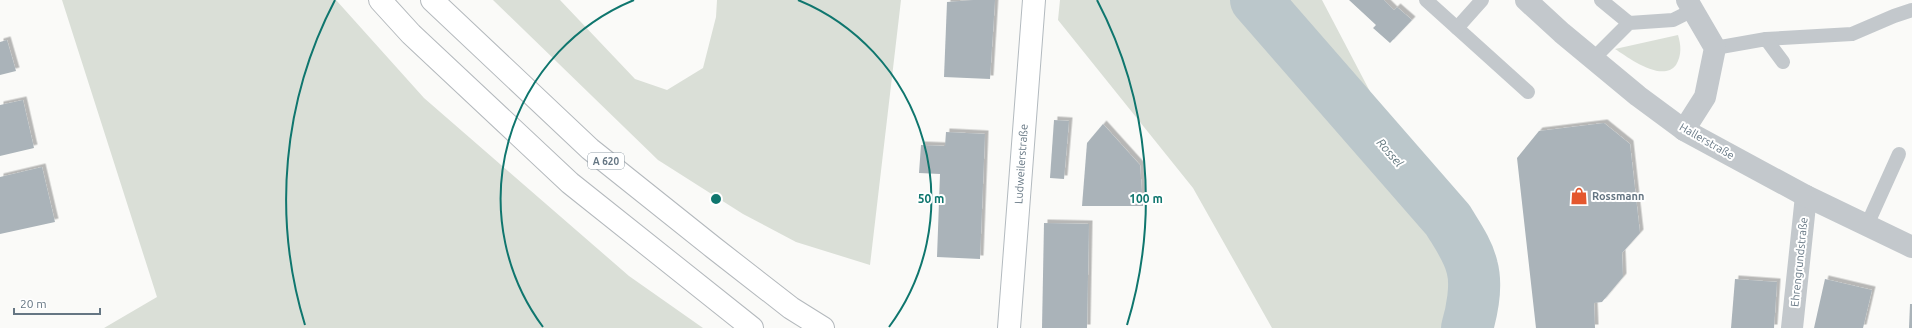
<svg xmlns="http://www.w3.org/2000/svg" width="1912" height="328" font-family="Ubuntu,sans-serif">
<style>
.green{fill:#dadfd7}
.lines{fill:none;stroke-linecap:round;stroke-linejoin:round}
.river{stroke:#bbc7cb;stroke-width:52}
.building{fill:#aab3b9;filter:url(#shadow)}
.secondary-casing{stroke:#b3babf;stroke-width:24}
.motorway-casing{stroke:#b4b9bd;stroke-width:24}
.service{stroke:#c3c8cc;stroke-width:14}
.minor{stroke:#c3c8cc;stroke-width:22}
.tertiary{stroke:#c3c8cc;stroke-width:22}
.secondary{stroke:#fff;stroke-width:22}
.motorway{stroke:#fff;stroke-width:22}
.ring{fill:none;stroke:#0f766e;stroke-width:2}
.labels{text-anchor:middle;stroke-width:4;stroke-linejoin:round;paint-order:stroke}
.shield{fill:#fff;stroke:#939fa8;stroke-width:1}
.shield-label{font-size:10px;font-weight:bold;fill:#657683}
.street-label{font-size:11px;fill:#657683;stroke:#fff}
.poi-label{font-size:11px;font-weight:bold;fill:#657683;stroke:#fff;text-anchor:start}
.water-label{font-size:12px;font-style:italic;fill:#60757c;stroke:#fff}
.centre{fill:#0f766e;stroke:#fff;stroke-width:2}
.ring-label{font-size:12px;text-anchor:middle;font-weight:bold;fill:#0f766e;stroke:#fff;stroke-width:4;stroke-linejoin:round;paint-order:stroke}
</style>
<defs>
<filter id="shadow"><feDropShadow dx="3.5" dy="-3.5" stdDeviation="0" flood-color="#0004"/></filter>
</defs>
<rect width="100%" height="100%" fill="#fafaf8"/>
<g class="green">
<path d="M62,0H336L424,98L629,276L703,328H104L157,297Z"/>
<path d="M493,0H560L635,79L667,90L703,68L716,17L717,0H901L870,265L796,242L743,214L658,160Z"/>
<path d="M1060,0H1322L1494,328H1272L1193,188L1058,20Z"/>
<path d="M1678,35C1681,45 1682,55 1676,65C1662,83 1629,58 1615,49Z"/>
</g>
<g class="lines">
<path class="river" d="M1256,0L1448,220C1457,235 1468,250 1472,267C1477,285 1472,311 1467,328"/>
</g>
<g class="building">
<path d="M973,0H995L990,79L944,77L947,2Z"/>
<path d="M1349,0H1384L1394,10L1397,7L1412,20L1390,43L1373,28L1376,25Z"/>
<path d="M7,40L16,71L0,75V42Z"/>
<path d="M23,100L34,148L0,156V105Z"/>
<path d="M1054,120L1069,121L1064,179L1050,178Z"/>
<path d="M1604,123L1630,144L1640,233L1622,253L1623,277L1602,302L1594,303L1595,328H1536L1517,158L1539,131Z"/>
<path d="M1103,124L1140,165L1143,206H1082L1087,143Z"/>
<path d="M946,132L985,134L980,259L937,257L940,174L919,173L921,145L945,146Z"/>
<path d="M42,167L55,222L0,234V177Z"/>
<path d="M1044,223L1089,224L1087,328H1042Z"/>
<path d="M1735,279L1777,282L1774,328H1731Z"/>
<path d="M1825,279L1872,290L1863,328H1814Z"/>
<path d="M1910,304H1912V328H1909Z"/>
</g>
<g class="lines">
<g class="secondary-casing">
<path id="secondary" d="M1009,328L1034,0"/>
</g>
<g class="motorway-casing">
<g id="motorway">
<path d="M380,0L411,34L570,183L752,328"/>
<path d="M432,0L590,149L714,248L791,308L823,328"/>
</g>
</g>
<g class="service">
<path d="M1426,0L1528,92"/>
<path d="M1601,0L1629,23"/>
<path d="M1457,28L1482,0"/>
<path d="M1766,39L1852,34L1894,16L1912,10"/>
<path d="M1715,48L1766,39L1783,62"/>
<path d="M1593,59L1629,23L1673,20L1693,10"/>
<path d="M1867,225L1899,154"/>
</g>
<g class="minor">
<path d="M1684,130L1705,97L1715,48L1687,0"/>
<path d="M1792,328L1806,196"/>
</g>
<path class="tertiary" d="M1526,0L1562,33L1638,96L1684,130L1806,196L1912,247"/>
<use href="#secondary" class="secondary"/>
<use href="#motorway" class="motorway"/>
</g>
<g class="ring">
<path d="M543 327A215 215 0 0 1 634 0M798 0A215 215 0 0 1 889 327"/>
<path d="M305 325A430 430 0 0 1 335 0M1097 0A430 430 0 0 1 1127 325"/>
</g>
<defs>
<g id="shop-bare" transform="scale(1.38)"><path d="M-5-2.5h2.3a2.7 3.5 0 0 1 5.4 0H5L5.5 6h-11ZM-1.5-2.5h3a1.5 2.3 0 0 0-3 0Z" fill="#e4572e" stroke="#fff" stroke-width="2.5" paint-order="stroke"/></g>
</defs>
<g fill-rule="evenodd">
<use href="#shop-bare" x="1579" y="196"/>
</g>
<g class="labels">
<rect class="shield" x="588" y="153" width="36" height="16" rx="3"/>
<g class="shield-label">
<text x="606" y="165">A 620</text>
</g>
<g class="street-label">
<text transform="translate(1707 141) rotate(30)" y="4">Hallerstraße</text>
<text transform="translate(1021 164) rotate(-86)" y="4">Ludweilerstraße</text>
<text transform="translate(1799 262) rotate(-84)" y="4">Ehrengrundstraße</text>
</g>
<g class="poi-label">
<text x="1592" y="200">Rossmann</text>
</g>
<g class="water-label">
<text transform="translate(1390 153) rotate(49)" y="4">Rossel</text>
</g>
</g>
<circle cx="716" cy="199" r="6" class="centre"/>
<g class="ring-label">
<text x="931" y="203">50 m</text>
<text x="1146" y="203">100 m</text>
</g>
<path d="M14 308v6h86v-6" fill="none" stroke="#657683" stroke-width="2"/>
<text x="20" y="308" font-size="12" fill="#657683" stroke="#ffffff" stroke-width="3" paint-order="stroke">20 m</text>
</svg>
